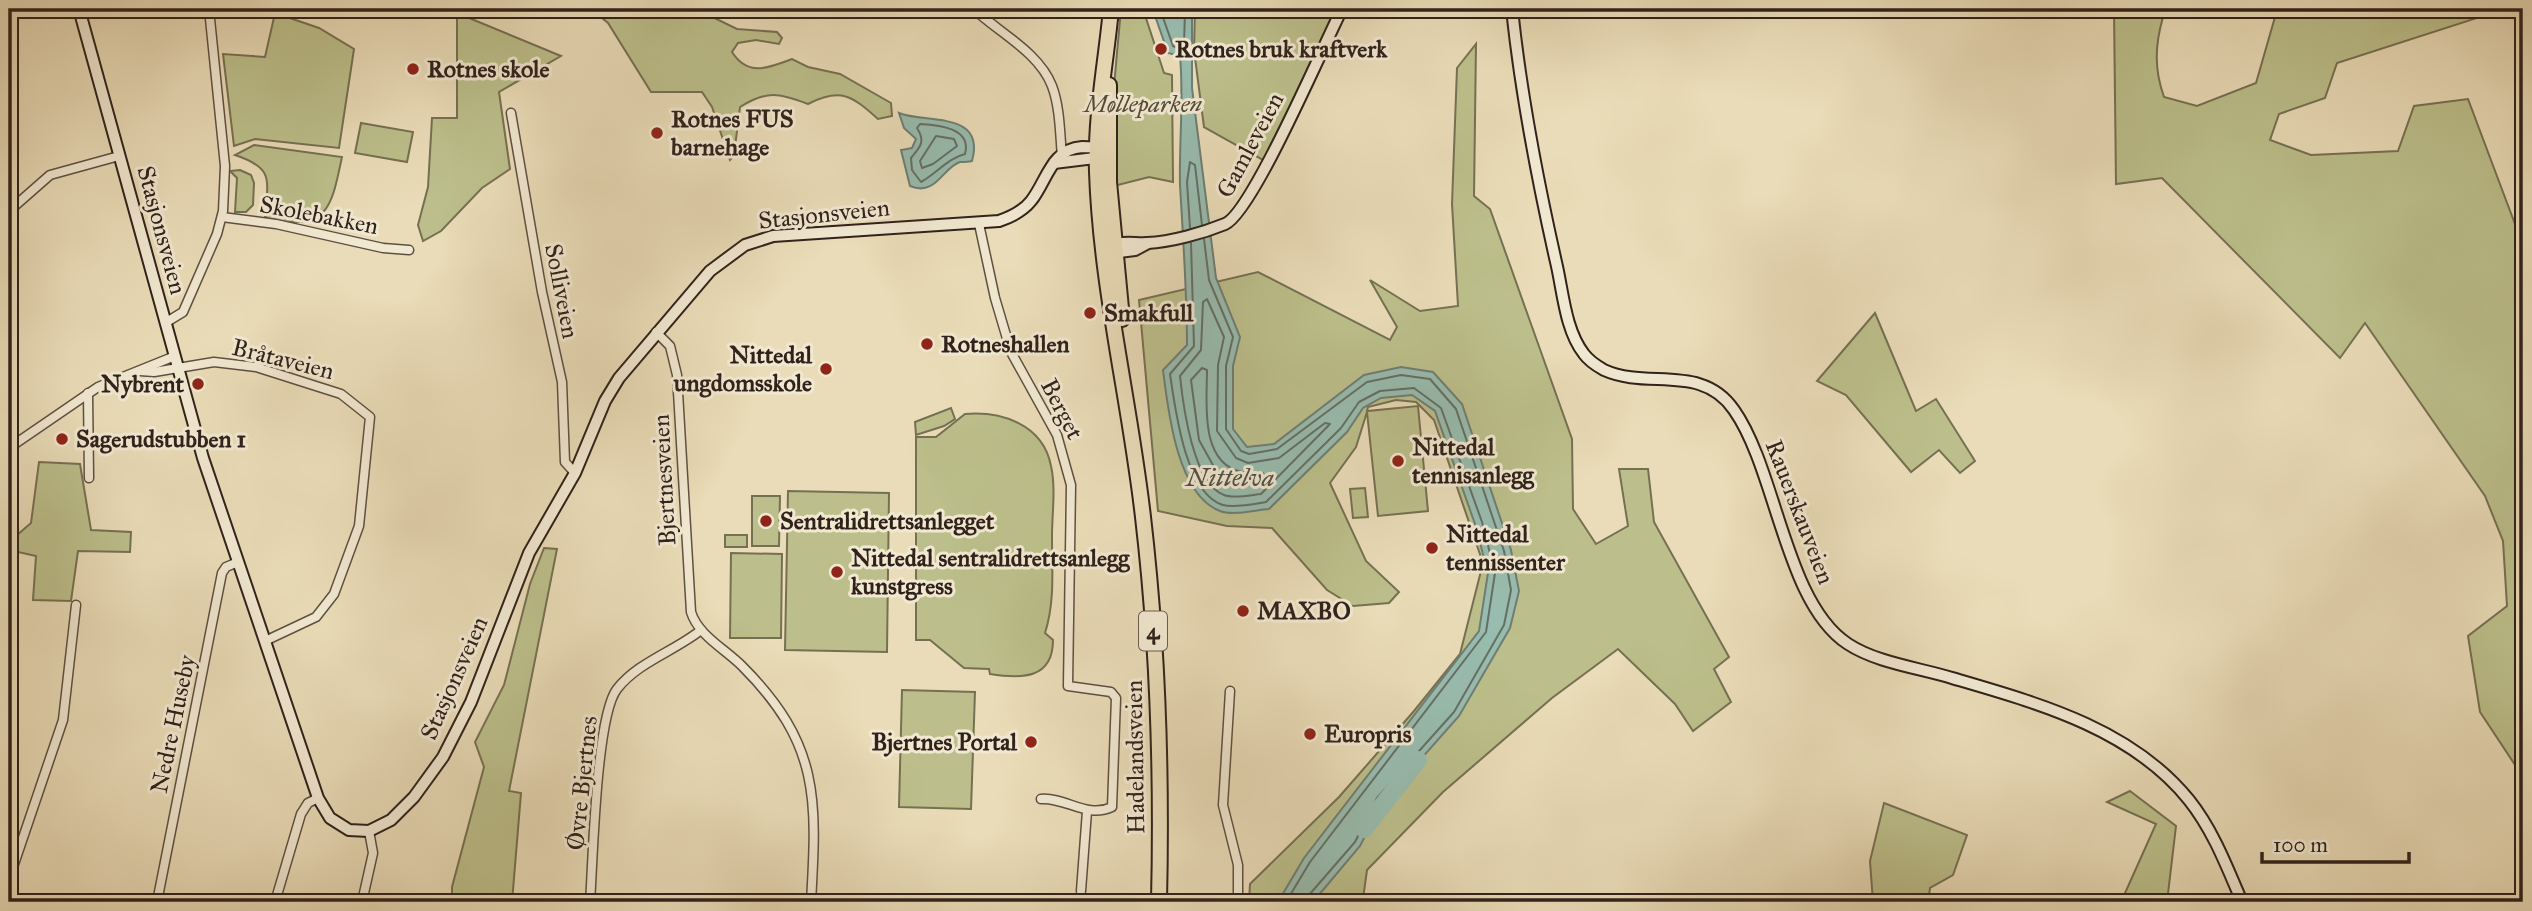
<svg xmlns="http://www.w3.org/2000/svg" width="2532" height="911" font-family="'IM FELL Great Primer',serif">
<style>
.green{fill:#bcbf8b;stroke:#767053;stroke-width:2;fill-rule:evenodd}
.water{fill:#98bcaf;stroke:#6e7e74;stroke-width:2}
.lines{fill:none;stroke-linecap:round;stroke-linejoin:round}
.shore{stroke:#646f65;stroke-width:2}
.river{stroke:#98bcaf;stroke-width:18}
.street-casing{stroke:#5e5042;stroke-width:11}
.secondary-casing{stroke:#30221b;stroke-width:14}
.highway-casing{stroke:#30221b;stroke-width:18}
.street{stroke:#f1e8d1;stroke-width:8}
.secondary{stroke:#f1e8d1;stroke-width:10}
.highway{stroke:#eadcb8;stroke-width:14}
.poi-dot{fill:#8f2418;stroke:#f1e8d1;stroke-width:2.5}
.labels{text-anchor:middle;stroke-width:6;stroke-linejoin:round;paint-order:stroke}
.shield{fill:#f1e8d1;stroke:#6a5d52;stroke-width:2}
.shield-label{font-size:23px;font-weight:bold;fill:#30221b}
.poi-label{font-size:24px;font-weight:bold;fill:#30221b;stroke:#f1e8d1;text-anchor:start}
.park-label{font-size:24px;font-style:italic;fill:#534937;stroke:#f1e8d1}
.street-label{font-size:24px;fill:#30221b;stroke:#f1e8d1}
.water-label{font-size:26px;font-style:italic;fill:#4f5047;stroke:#f1e8d1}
</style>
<rect width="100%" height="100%" fill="#eadcb8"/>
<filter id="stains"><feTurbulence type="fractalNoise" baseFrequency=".00286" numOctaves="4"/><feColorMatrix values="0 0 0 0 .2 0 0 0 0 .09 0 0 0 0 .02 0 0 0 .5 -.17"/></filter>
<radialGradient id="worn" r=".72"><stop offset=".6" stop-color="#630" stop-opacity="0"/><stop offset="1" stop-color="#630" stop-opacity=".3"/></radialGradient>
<g class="green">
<path d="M591,9H696L737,29L777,32L782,38L779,44L756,40L738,43L732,52C748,77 768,68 792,59L808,67L840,74L891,103L892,116L878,119C852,96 841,87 808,104C779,93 767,90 740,107L734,155L730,160L712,107L702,92H651L608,23Z"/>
<path d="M1121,9H1143L1164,73L1172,75L1173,182L1149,177L1114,186V86Z"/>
<path d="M1195,9H1340L1265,161L1204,127L1194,50Z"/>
<path d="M2114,9H2483L2477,18L2337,63L2325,98L2279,114L2270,140L2311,155L2398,151L2414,106L2468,99L2515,224L2523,227V777L2480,712L2468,636L2507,606L2503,541L2485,496L2365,323L2340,358L2162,178L2116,184ZM2163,17H2275L2256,83L2197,106L2164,97C2154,69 2155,45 2163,17Z"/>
<path d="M275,13L319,28L354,49L339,148L255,139L234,146L223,54L265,57Z"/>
<path d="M457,13L561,56L499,92L510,169L482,188L441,231L423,241L418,225L428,187L432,118H457Z"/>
<path d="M1476,44L1474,196L1490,209L1572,439L1573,509L1596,544L1628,526L1619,469H1648L1654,522L1729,657L1714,669L1731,702L1693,731L1675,704L1618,649L1552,698L1443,792L1367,870L1363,899L1359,902H1249L1250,884L1339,797L1414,711L1460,654L1483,563L1434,420L1416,402L1396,400L1368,407L1367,411L1418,406L1428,511L1378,516L1367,412L1356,447L1330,483L1366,561L1399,592L1389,603L1353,606L1327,590L1272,528L1227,526L1158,511L1139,300L1258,272L1390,340L1397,327L1370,280L1420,311L1458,306L1452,204L1457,68Z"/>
<path d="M361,123L413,132L407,162L355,153Z"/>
<path d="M254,145L342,157C331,210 327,231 268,219L265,216C268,179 274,168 235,155Z"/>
<path d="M240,170L251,175L254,183L253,205L246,212H235L237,178L230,171Z"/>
<path d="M1875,313L1916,411L1936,399L1975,461L1960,473L1939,450L1911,472L1846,395L1817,381Z"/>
<path d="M951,408L955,419L944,426L916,435L915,422Z"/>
<path d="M965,414C1001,411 1043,424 1051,466C1056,488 1052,514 1052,536C1052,569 1055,602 1045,633L1053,640C1053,679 1022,679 990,674L989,669L964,668L930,640H916V437H936Z"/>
<path d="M39,462L80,464L91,530L131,532L130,552L78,551L71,601L33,600L36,556L9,550V542L31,523Z"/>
<path d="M1365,488L1368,517L1353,518L1350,489Z"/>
<path d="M788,491L889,493L887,652L785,650Z"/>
<path d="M752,496H780L779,546H752Z"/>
<rect x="725" y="535" width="22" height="12"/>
<path d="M544,548L557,549L509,791L521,793L512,902H452V887L484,767L475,742L504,685L530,584Z"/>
<path d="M731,553L782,554L781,638H730Z"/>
<path d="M902,690L975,692L971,809L899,807Z"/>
<path d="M2130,791L2176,826L2167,902H2121L2156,824L2107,802Z"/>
<path d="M1884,803L1967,835L1953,875L1930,888L1928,902H1873L1870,861Z"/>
</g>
<g class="water">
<path d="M1143,9H1192V88L1216,278L1240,337L1233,366V429L1247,447L1274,444L1364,375L1401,367L1433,372L1462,404L1511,550L1519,591L1510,628L1459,716L1382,803L1360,846L1313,902H1278L1304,858L1479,631L1488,573L1475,524L1435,411L1412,395L1381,398L1363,408L1347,432L1269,509C1255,510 1233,516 1220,511C1177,495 1168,410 1163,370L1187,345C1187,291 1183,238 1180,185C1179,142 1184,99 1180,56L1168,53L1153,10Z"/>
<path d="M899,113C925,124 986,110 972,161C968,162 964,162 960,162C943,167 936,197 910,186L901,150L912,148L916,139L904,128Z"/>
</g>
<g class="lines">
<g class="shore">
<path d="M1160,9L1173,46L1180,49L1184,46L1185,9"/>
<path d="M920,124C939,125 972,128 965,154C948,158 936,174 921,182L912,170L911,158C920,147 926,142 917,128Z"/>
<path d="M936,136L954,139L957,146L933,164L922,168L920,161Z"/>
<path d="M1190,228L1187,182L1190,162L1195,165L1202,225"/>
<path d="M1204,239L1209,280L1233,337L1226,366V429L1241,451L1249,454L1277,449L1367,382L1401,375L1430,379L1456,409L1504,551L1511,590L1504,625L1454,712L1377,798L1355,842L1309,895L1308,902"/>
<path d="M1191,243L1194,346L1170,374C1175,407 1185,494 1223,505C1234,508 1254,504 1266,502L1341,428L1359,402L1380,391L1414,388L1441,408L1482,522L1495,573L1486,632L1310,862L1286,902"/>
<path d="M1207,299L1224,337L1218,365L1217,431L1236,458L1248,463L1279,458L1325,423L1330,424L1261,494C1251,495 1234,499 1224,495C1193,484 1183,405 1180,376L1201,350L1203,302Z"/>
<path d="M1202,368L1207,370C1207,402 1199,463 1242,472C1249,474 1256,472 1263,473L1264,477L1257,483L1229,486L1223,483L1199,440L1191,380Z"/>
</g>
<path class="river" d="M1364,829L1418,760"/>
<g class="street-casing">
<g id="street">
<path d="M974,9C998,32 1039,52 1052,86C1060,107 1060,134 1062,157"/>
<path d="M511,113L542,292L562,382L565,462L575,473"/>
<path d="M9,211L50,175L119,156"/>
<path d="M222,217L276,224L383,248L409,250"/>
<path d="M979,224L995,298L1011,352L1057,435L1071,485L1068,686L1111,692L1116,698L1112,807C1087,819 1066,797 1041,799"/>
<path d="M165,323L183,312L217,234L223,211L225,166L209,9"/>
<path d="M656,332L670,346L677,375L691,612C698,635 725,649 742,666C820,744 817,799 811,902"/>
<path d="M140,371L154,372L214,362L256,367L341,394L370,417L359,526L334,594L316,617L265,641"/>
<path d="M88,393L89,478"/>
<path d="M9,448L98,387L175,356"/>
<path d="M1230,691L1223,805L1238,865V902"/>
<path d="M9,879L63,720L76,605"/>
<path d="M1081,891L1087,811"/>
<path d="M157,902L222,573L226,567L238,562"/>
<path d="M275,902L301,814L308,803L318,798"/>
<path d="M362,902L373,853L369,831"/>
<path d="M590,902C593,861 596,716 617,689C638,662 675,651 701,630"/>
</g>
</g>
<g class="secondary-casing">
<g id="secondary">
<path d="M79,9L203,458L318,798L330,818L349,830L369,831L391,820L414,797L443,757L471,702L529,553L575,473L605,401L619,378L710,271L745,245L773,236L999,221C1011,217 1023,211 1031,201C1047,181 1051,149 1082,147C1090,147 1096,147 1103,151"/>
<path d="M1512,9C1521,95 1537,178 1556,262C1563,291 1565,330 1584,354C1589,361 1597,366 1604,370C1648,390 1702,363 1734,410C1777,471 1785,603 1848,644C1877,663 1920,668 1952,678C2037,703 2131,728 2189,800C2213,830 2227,867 2242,902"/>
<path d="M1054,163L1103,157"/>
<path d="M1110,247C1122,240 1135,244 1147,243C1171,242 1203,233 1225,224C1252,213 1324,44 1342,9"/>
<path d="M1111,253L1135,250L1148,243"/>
</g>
</g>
<g class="highway-casing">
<g id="highway">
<path d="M1111,9C1106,63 1095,116 1097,172C1101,288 1130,402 1143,517C1158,645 1162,774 1159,902"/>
<path d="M1109,85V182L1122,319"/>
</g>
</g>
<use href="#street" class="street"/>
<use href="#secondary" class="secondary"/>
<use href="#highway" class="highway"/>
</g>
<g class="poi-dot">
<circle cx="1161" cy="49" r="7"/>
<circle cx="413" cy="69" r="7"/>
<circle cx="657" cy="133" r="7"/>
<circle cx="1090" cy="313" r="7"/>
<circle cx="927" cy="344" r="7"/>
<circle cx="826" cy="369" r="7"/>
<circle cx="198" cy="384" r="7"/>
<circle cx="62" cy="439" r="7"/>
<circle cx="1398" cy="461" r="7"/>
<circle cx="766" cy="521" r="7"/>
<circle cx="1432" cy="548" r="7"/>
<circle cx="837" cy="572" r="7"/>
<circle cx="1243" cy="611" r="7"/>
<circle cx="1310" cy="734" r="7"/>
<circle cx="1031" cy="742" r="7"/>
</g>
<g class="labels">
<rect class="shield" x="1139" y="611.5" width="28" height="39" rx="5"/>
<g class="shield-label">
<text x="1153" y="639">4</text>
</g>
<g class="poi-label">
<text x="1175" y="57">Rotnes bruk kraftverk</text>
<text x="427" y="77">Rotnes skole</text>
<text x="671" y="127">Rotnes FUS<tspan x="671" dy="28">barnehage</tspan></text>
<text x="1104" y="321">Smakfull</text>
<text x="941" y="352">Rotneshallen</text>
<text x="812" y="363" text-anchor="end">Nittedal<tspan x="812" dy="28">ungdomsskole</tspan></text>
<text x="184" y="392" text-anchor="end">Nybrent</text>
<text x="76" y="447">Sagerudstubben 1</text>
<text x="1412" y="455">Nittedal<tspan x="1412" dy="28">tennisanlegg</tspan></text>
<text x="780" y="529">Sentralidrettsanlegget</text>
<text x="1446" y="542">Nittedal<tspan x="1446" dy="28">tennissenter</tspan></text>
<text x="851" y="566">Nittedal sentralidrettsanlegg<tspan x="851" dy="28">kunstgress</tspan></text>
<text x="1257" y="619">MAXBO</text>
<text x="1324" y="742">Europris</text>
<text x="1017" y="750" text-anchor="end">Bjertnes Portal</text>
</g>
<g class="park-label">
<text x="1143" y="112">Mølleparken</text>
</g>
<g class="street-label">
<text transform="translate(1250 145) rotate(-62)" y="8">Gamleveien</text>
<text transform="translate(824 214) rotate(-6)" y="8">Stasjonsveien</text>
<text transform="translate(319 215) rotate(11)" y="8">Skolebakken</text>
<text transform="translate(162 230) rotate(75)" y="8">Stasjonsveien</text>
<text transform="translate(562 291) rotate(79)" y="8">Solliveien</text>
<text transform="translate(283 359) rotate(14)" y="8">Bråtaveien</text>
<text transform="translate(1062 409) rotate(63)" y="8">Berget</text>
<text transform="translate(664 480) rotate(-93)" y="8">Bjertnesveien</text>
<text transform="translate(1800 512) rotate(69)" y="8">Rauerskauveien</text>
<text transform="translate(454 678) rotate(-66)" y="8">Stasjonsveien</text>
<text transform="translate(173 724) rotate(-78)" y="8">Nedre Huseby</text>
<text transform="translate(1135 757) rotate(-91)" y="8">Hadelandsveien</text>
<text transform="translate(582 783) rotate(-84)" y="8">Øvre Bjertnes</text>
</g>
<g class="water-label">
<text x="1230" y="486">Nittelva</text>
</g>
</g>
<rect width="2532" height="911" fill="none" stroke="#eadcb8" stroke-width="35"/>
<rect x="10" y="10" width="2511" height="890" fill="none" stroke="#30221b" stroke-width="3.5"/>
<rect x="18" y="18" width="2497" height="876" fill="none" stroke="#30221b" stroke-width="2"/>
<path d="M2262 852v10h147v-10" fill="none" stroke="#30221b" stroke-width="3.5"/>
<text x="2273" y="852" font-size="21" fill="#30221b" stroke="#f1e8d1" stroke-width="5" paint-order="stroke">100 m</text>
<rect width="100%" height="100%" filter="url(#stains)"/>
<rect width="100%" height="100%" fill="url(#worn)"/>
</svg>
